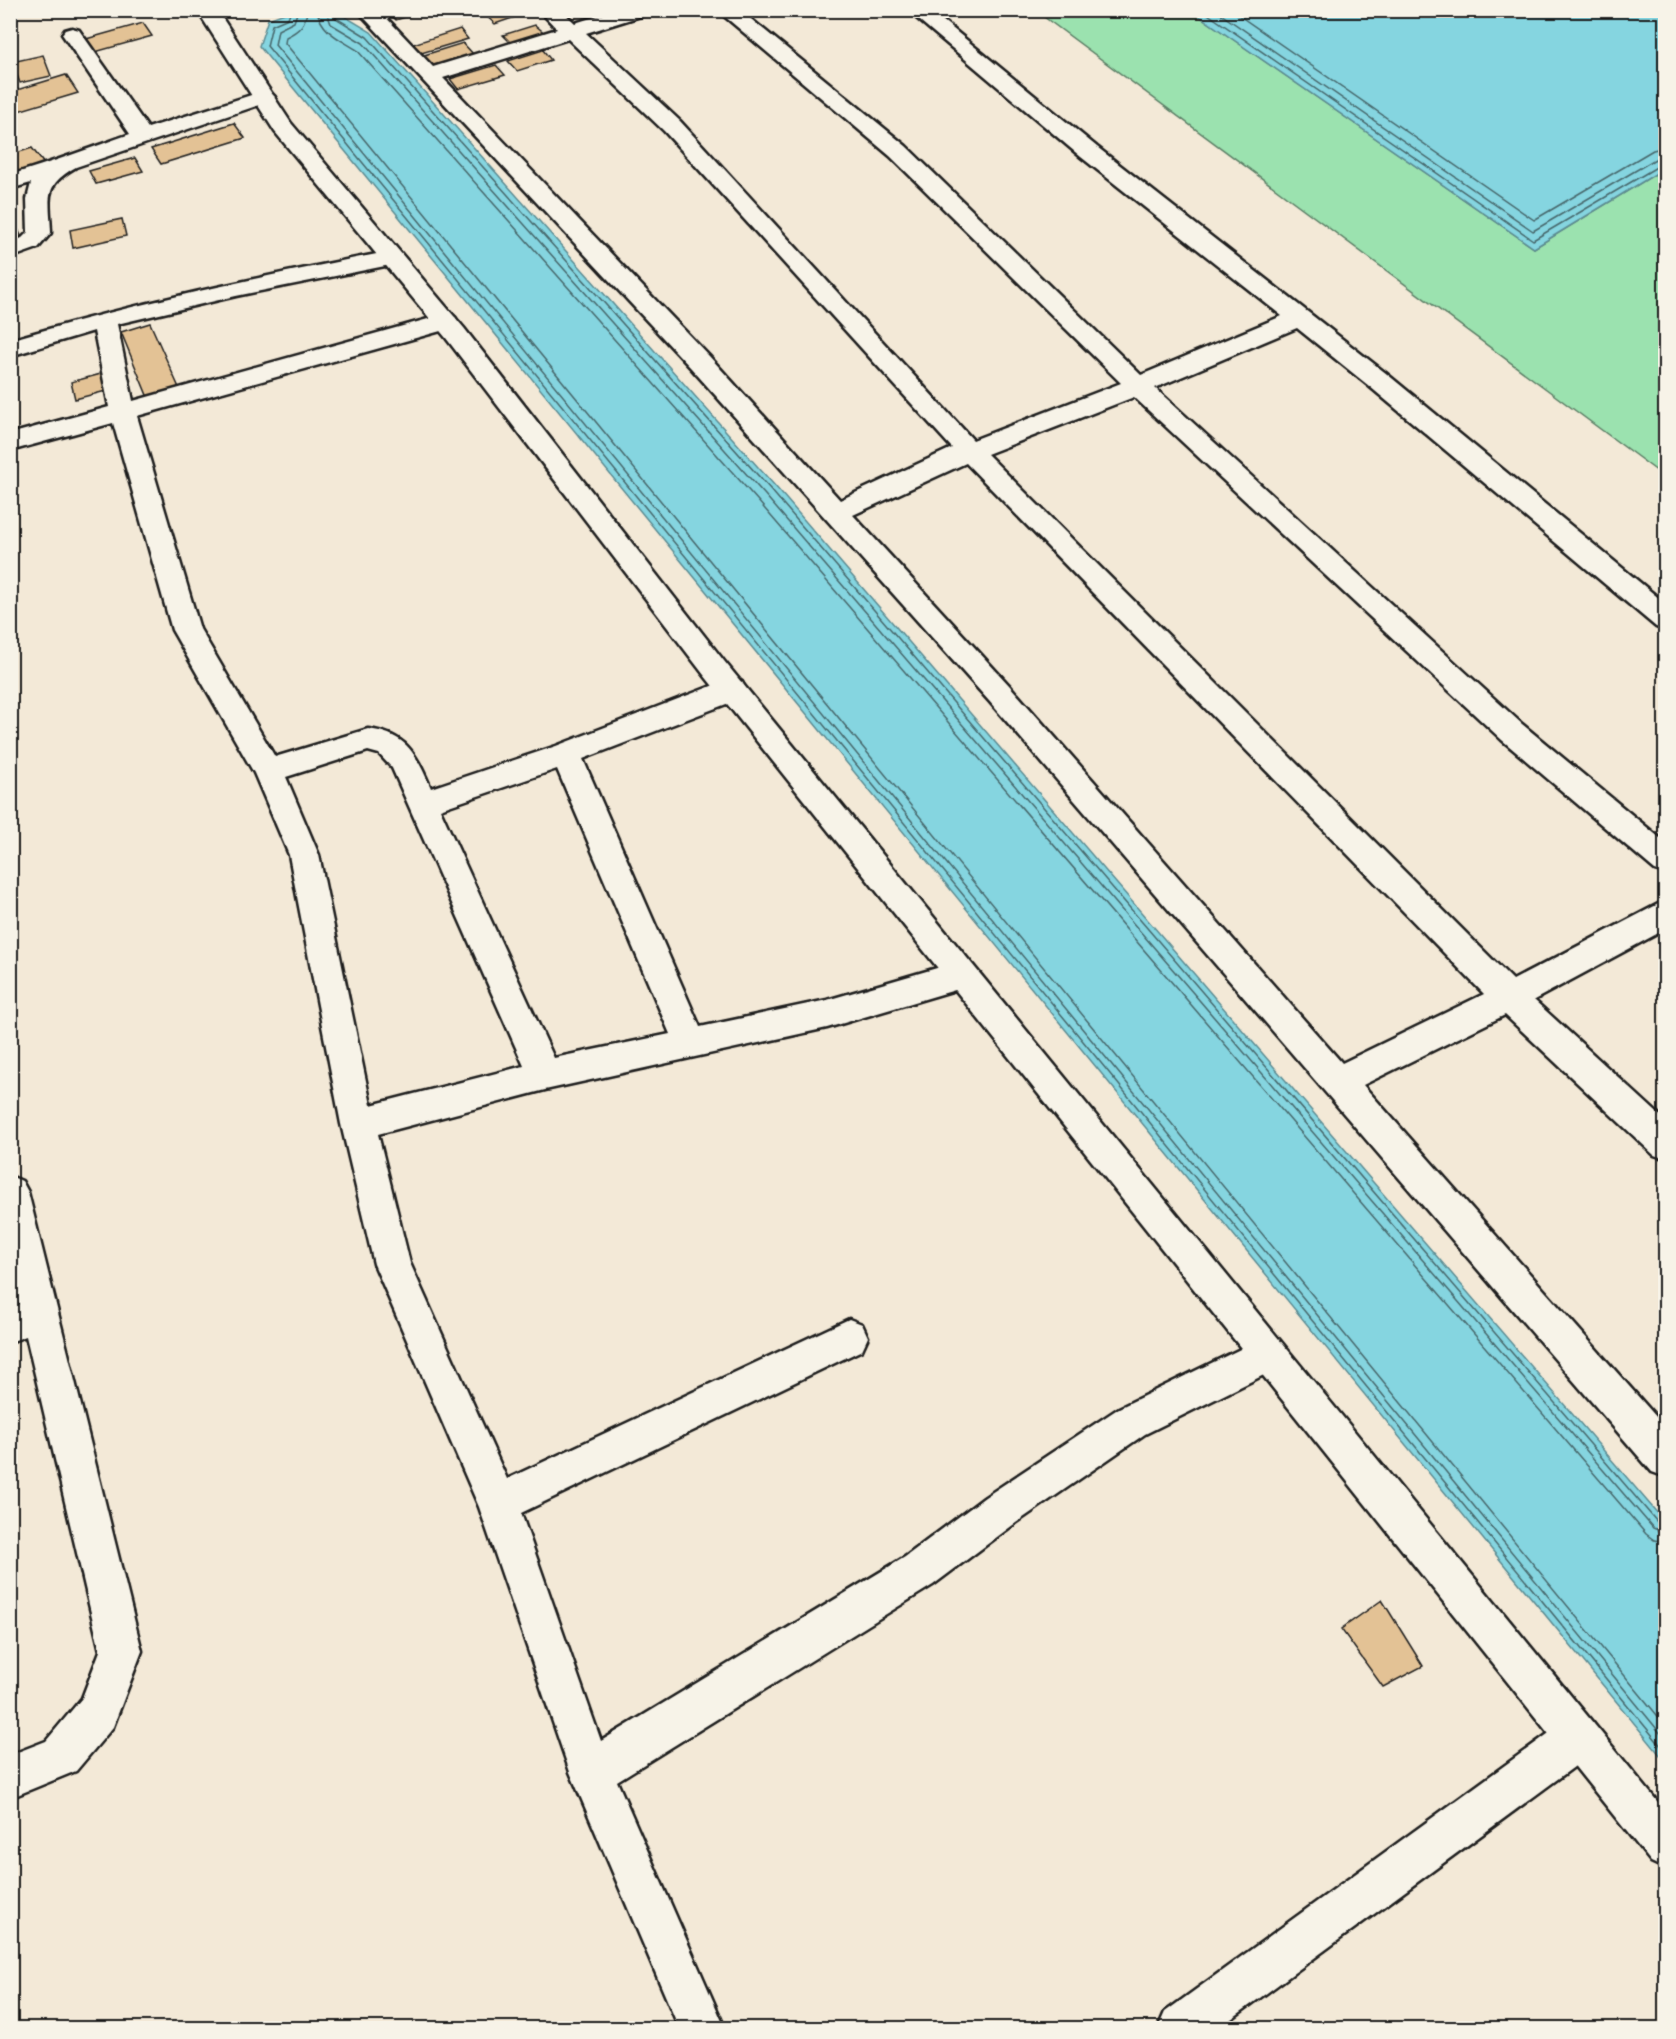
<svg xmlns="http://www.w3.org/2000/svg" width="1676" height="2039" font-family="Itim,sans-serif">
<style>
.green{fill:#9be2af;stroke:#5c7f66;stroke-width:1.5}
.water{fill:#85d5e0;stroke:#5b8b92;stroke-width:1.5}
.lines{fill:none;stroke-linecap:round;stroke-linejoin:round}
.shore{stroke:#46666a;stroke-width:1.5}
.building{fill:#e3c295;stroke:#1c1c1c;stroke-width:1.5}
.minor-casing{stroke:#1c1c1c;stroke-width:5}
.tertiary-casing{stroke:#1c1c1c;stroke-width:5}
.minor{fill:#f7f3e8;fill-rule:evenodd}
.tertiary{fill:#f7f3e8;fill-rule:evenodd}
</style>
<rect width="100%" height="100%" fill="#f3e9d7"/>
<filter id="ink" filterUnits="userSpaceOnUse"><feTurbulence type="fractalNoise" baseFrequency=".0167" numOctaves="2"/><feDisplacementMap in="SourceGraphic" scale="12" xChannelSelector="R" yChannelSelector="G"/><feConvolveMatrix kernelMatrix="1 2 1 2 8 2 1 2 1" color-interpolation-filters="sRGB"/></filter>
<g filter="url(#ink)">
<path class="green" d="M1036,11H1192L1534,248L1665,168V477Z"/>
<g class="water">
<path d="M290,11H336L371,32L775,486L1665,1522V1761L259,46L268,19Z"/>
<path d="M1192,11H1665V168L1534,248Z"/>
</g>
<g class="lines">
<g class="shore">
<path d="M291,10L288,18L272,25L267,46L1666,1752"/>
<path d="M298,10L294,22L278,30L275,45L1666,1740"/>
<path d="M307,10C306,24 299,31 286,37L285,43L1666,1726"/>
<path d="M317,10C321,32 340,39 357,50L758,501L1646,1534L1654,1540L1666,1542"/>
<path d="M326,10L331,24L363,43L765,495L1653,1528L1666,1533"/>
<path d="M334,10L336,18L367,37L771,490L1658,1523L1666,1525"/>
<path d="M1202,10L1533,240L1660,165L1666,164"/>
<path d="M1215,10L1533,231L1657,158L1666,156"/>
<path d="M1231,10L1534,220L1653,150L1666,147"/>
</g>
</g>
<g class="building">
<path d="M398,10H429L396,20L389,13Z"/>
<path d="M487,10H519L524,14L495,24L482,12Z"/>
<path d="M143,23L152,36L88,54L79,41Z"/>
<path d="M535,25L547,35L514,46L503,35Z"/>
<path d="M460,29L468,39L418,54L410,45Z"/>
<path d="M463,43L474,55L428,69L418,57Z"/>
<path d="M543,50L551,60L517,71L508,61Z"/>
<path d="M43,55L51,76L20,83L12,62Z"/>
<path d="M496,65L505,75L458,89L450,79Z"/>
<path d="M66,75L78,93L15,112L10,105V92Z"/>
<path d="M234,123L245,138L161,164L151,149Z"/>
<path d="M32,148L47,168L18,178L10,168V155Z"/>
<path d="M135,158L143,171L96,184L89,171Z"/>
<path d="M10,189L18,219L10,220Z"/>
<path d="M122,219L126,236L73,248L70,230Z"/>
<path d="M16,224L23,241L10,245V226Z"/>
<path d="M150,323L180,390L149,400L121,332Z"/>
<path d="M101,374L106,391L75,399L71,382Z"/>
<path d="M1382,1600L1423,1666L1383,1687L1341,1629Z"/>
</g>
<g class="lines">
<g class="minor-casing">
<g id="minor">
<path d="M357,10H379L433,67L557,29L539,10H561L575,23L617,10H650L647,14L586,33L680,121L973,440L1121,383L890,156L717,10H740L906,146L1141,375L1282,316L1081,157L907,10H930L1097,147L1387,374L1666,604V630L1656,627L1369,386L1297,328L1155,388L1522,724L1666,843V873L1655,870L1502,740L1134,397L987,454L1513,980L1666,900V929L1534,1000L1666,1121V1159L1654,1155L1505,1015L1363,1085L1666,1428V1477L1652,1472L989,701L691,368ZM568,39L664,131L952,448L840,500L709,356L443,78ZM966,463L1484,994L1342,1063L1009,685L853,515Z"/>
<path d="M72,28L79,30L148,128L264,91L271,93L275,97L271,101L76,167C42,186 50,198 51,233L38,248L10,258V243L22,238L28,232L27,199L31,183L10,189V175C51,163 90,148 130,134L62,34L65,30Z"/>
<path d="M392,251L400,253L404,258L400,263L236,296L117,324L133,401L446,314L455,317L458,322L455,327L137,416L200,629L275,757L368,729C408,734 416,755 431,788L556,746L722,682L732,679L742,682L746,690L742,698L583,759L700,1027L827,1000L961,961L972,965L977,975L972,985L827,1028L545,1090L378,1134L410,1263L507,1479L849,1319L862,1324L868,1337L862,1350L521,1513L601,1741L905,1557L985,1497L1119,1408L1267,1336L1280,1341L1286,1354L1280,1367L1145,1434L1013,1525L933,1585L617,1781L725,2028H679L570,1772L479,1507L374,1264L341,1124L289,855L254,773L172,630L113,423L10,451V434L109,407L94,331L10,356V340C136,303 263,276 392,251ZM368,751L379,754L392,768L524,1066L371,1105L319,855L286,777ZM557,769L670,1034L554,1058L440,809Z"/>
<path d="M10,1176L22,1181L28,1192L142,1651L113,1727L76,1771L10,1798V1755L46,1741L82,1698L100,1651L26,1336L10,1342V1307L19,1304L10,1269Z"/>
<path d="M1578,1717L1593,1723L1599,1738L1593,1753L1219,2028H1158L1165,2012L1563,1723Z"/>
</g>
</g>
<g class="tertiary-casing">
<path id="tertiary" d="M197,10H217L291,123L464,328L724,661L1666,1812V1869L1651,1862L704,675L446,338L275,132Z"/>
</g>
<use href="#minor" class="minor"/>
<use href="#tertiary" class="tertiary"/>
</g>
</g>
<rect width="1676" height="2039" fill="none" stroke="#f7f3e8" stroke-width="36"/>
<rect x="18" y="18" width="1640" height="2003" fill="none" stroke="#1c1c1c" stroke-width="2" filter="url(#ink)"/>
</svg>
